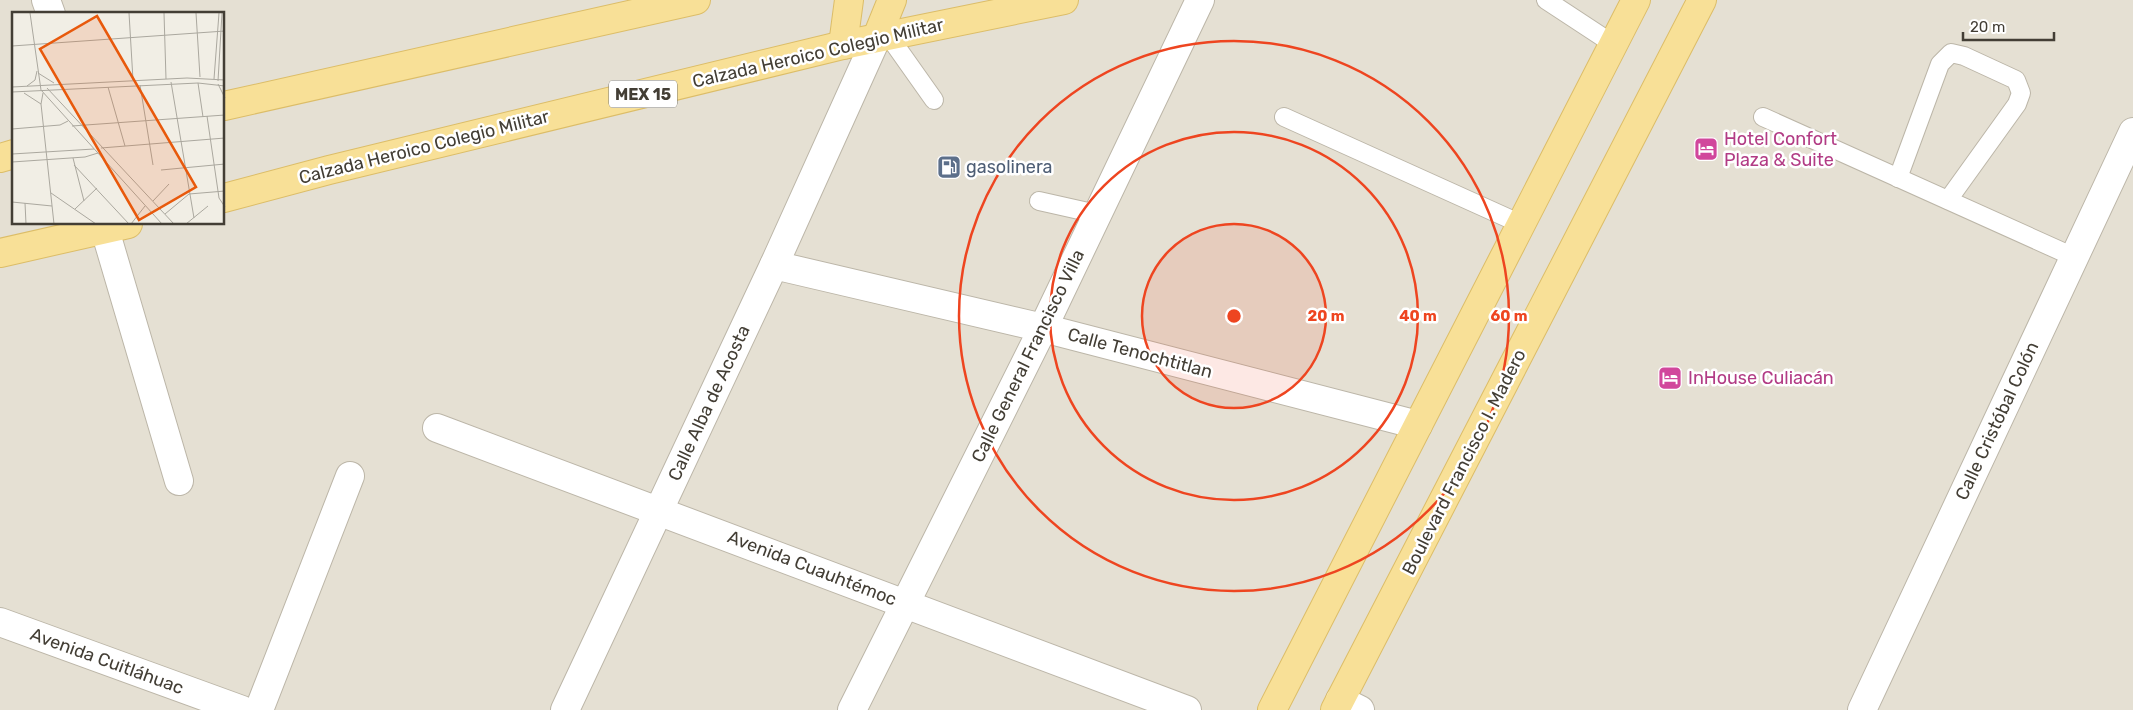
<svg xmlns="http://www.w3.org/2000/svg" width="2133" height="710" font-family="Rubik,sans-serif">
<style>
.residential{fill:#e5e0d3;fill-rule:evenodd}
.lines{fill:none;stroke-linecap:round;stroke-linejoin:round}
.service-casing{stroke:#bcb6a8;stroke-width:20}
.minor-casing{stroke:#bcb6a8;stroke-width:30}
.primary-casing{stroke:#dcbd68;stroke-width:30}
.service{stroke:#fff;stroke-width:18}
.minor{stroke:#fff;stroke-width:28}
.primary{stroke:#f8e097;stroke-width:28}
.ring{fill:none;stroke:#ee4520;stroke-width:2.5}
.labels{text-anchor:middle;stroke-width:5;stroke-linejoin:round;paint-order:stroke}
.shield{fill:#fff;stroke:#7b7872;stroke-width:1}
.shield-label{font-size:16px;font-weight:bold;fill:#433e35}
.street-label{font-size:18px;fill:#433e35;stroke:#fff}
.hotel-label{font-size:18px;fill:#b23c85;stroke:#fff;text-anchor:start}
.service-label{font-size:18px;fill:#4e5e75;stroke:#fff;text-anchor:start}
.inset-road{fill:none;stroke:#aba89f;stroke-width:1}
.view{fill:#e8590c;fill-opacity:0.15;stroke:#e8590c;stroke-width:2.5}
.inset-edge{fill:none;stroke:#433e35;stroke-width:2.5}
.centre{fill:#ee4520;stroke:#fff;stroke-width:2.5}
.ring-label{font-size:15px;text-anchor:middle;font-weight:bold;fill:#ee4520;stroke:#fff;stroke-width:5;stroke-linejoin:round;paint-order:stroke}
</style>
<rect width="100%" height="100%" fill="#f1eee5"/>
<path class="residential" d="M0,0H2133V710H0ZM14,14H224V224H14Z"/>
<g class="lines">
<g class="service-casing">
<g id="service">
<path d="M1546,0L1613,44"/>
<path d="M888,35L934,100"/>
<path d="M1284,117L1521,224"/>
<path d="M1763,117L2074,257"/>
<path d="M1898,178L1940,64L1951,53L1964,56L2016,80L2021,93L2017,104L1948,200"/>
<path d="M1039,201L1097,214"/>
</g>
</g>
<g class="minor-casing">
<g id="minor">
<path d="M46,0L51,14"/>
<path d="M105,230L179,481"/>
<path d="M774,265L1043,328L1418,425"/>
<path d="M437,428L1187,710"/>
<path d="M0,622L242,710"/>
<path d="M1340,700L1360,710"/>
<path d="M259,710L350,476"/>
<path d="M565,710L774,265L877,37"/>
<path d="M852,710L1043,328L1200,0"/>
<path d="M1862,710L2133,132"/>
</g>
</g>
<g class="primary-casing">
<g id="primary">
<path d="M877,37L892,0"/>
<path d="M843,45L849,0"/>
<path d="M224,106L696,0"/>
<path d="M0,158L14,154"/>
<path d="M224,198L329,170L843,45L1064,0"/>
<path d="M0,253L128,224"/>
<path d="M1272,710L1636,0"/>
<path d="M1335,710L1702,0"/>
</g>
</g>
<use href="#service" class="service"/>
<use href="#minor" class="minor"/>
<use href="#primary" class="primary"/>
</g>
<circle cx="1234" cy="316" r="92" fill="#ee4520" fill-opacity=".12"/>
<g class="ring">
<circle cx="1234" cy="316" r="92"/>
<circle cx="1234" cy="316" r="184"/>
<circle cx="1234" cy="316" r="275"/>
</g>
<defs>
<g id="hotel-square" transform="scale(1.25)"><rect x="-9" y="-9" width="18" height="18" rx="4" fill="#d1479c" stroke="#fff"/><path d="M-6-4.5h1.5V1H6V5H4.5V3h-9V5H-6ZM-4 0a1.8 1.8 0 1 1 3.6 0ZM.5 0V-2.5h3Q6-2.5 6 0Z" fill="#fff"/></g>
<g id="fuel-square" transform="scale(1.25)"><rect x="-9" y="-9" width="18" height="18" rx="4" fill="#5c6f8a" stroke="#fff"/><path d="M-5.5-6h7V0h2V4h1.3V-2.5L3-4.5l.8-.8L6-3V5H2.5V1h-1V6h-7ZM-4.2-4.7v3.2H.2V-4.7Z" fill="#fff"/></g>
</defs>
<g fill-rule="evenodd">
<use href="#hotel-square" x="1706" y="149"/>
<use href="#fuel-square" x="949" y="167"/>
<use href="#hotel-square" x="1670" y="378"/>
</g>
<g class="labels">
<rect class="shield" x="609" y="80.5" width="68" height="27" rx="4"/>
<g class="shield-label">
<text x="643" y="100">MEX 15</text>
</g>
<g class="street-label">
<text transform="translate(818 53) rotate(-13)" y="6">Calzada Heroico Colegio Militar</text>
<text transform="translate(424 147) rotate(-14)" y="6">Calzada Heroico Colegio Militar</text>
<text transform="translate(1140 353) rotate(15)" y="6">Calle Tenochtitlan</text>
<text transform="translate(1028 356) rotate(-64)" y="6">Calle General Francisco Villa</text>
<text transform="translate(709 403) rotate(-65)" y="6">Calle Alba de Acosta</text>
<text transform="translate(1997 421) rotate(-65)" y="6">Calle Cristóbal Colón</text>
<text transform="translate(1464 462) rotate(-63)" y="6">Boulevard Francisco I. Madero</text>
<text transform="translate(812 568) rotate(21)" y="6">Avenida Cuauhtémoc</text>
<text transform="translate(107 661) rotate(20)" y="6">Avenida Cuitláhuac</text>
</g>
<g class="hotel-label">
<text x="1724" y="145">Hotel Confort<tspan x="1724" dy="21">Plaza &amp; Suite</tspan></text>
<text x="1688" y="384">InHouse Culiacán</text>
</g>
<g class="service-label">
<text x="966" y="173">gasolinera</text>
</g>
</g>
<g transform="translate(12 12)">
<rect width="212" height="212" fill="#f1eee5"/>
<path class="inset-road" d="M18,1L29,78L150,212M117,1L121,68M152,1L154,67M184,1L188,65M0,34L213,19M26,61L42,71M202,67L207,1M206,69L210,1M159,70L182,206M186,71L191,105M206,72L213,86M128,73L141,153M15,74L23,68L25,59M0,75L175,66L213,68M96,75L113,134M35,76L162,212M0,80L186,71L213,74M12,81L29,92M31,81L29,92L42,212M195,104L207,186L213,195M60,114L213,103M0,117L48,113L56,109M89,136L213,126M0,142L82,137M61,146L72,189M0,150L73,145L86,141M62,153L117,212M149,158L213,152M39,181L84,212M141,189L157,172M0,190L40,194M13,191L14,212M63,197L85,176M153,202L177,182L213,179M119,212L133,194M174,212L196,194"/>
<path class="view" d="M85,4L184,175L127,208L28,37Z"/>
<rect width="212" height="212" class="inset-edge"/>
</g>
<circle cx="1234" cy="316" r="8" class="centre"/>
<g class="ring-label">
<text x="1326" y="321">20 m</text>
<text x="1418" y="321">40 m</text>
<text x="1509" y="321">60 m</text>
</g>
<path d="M1963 32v8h91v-8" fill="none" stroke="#433e35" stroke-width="2.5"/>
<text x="1970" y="32" font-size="15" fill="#433e35" stroke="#ffffff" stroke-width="4" paint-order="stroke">20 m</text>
</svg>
